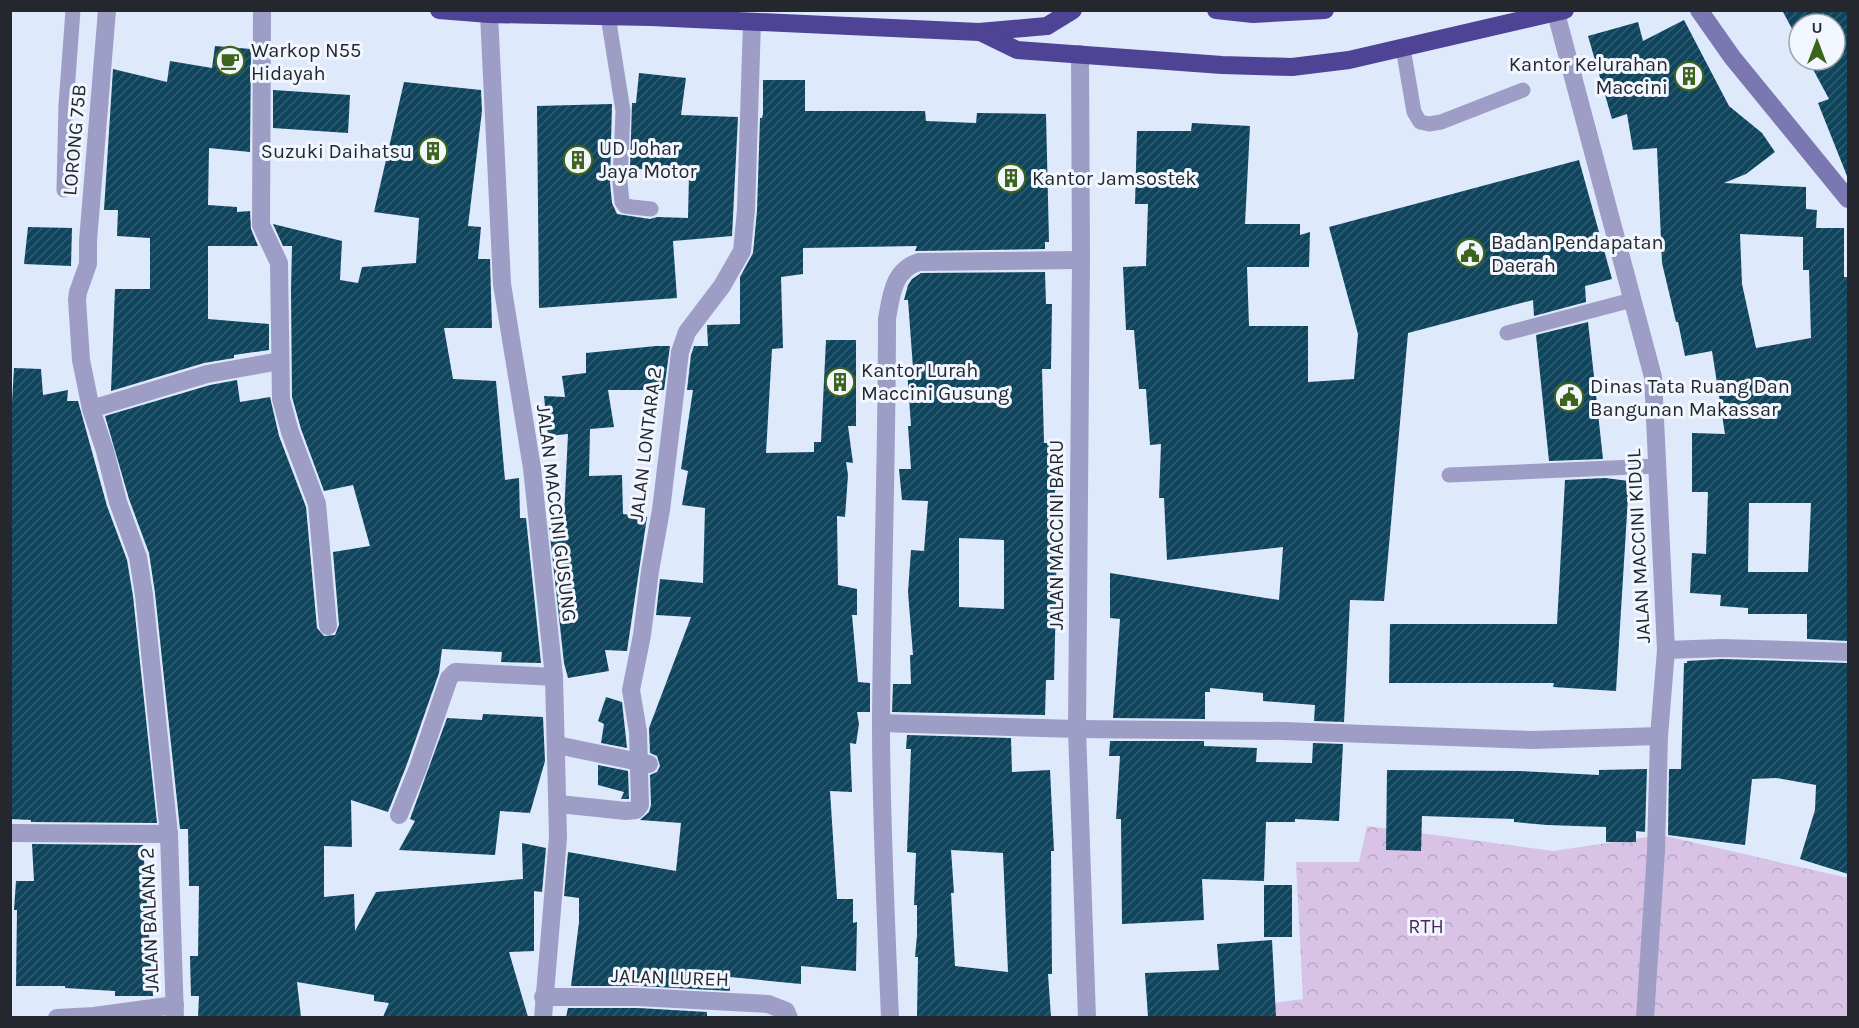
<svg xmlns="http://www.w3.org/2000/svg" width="1859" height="1028" font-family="Karla,sans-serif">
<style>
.park{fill:url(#park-crowns)}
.building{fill:url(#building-hatch);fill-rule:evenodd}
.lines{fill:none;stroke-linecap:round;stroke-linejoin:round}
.lane{stroke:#9e9dc5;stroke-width:15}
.street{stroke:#9e9dc5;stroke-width:18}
.secondary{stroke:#7a77b1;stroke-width:18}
.highway{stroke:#4e4395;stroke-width:18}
.labels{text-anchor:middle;stroke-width:6;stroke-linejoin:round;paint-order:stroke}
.poi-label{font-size:20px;fill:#24282e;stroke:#f2f6fe;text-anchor:start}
.street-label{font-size:20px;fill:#24282e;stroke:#f2f6fe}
.park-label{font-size:20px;fill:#49275e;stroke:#f2f6fe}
</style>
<defs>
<pattern id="park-crowns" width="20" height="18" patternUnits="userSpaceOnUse" patternTransform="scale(1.5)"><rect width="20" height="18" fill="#d8c2e6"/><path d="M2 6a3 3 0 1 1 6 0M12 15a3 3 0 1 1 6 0" fill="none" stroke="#b9a7c6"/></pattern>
<pattern id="building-hatch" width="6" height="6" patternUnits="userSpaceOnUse" patternTransform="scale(1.5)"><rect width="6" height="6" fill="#0f445d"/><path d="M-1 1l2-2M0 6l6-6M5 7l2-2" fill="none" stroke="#325c71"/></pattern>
</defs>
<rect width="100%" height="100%" fill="#dee9fc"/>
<path class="park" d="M1367,826L1553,851L1661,835L1848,878V1017L1267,1018V1004L1303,999L1296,862H1359Z"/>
<g class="building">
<path d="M1782,10H1848V175L1847,176L1818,103L1829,99L1808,60H1835V24H1799V42Z"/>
<path d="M1684,20L1729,106L1762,133L1775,152L1746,174L1724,183L1806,187V209L1817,210L1816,228H1844V277H1848V641L1807,639V614H1748V608L1720,606L1721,595L1690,593L1692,553L1706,554L1708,492H1692V433L1725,434L1712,351L1685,356L1678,322H1676L1662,263L1657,148L1633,150L1627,114L1612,119L1588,36L1638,22L1643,41ZM1740,234L1803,237V270H1809L1811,338L1756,348L1742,284ZM1749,503H1811L1808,572H1748Z"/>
<path d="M215,46L251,49L250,152L209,148L208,205L237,207V212L250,211L251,229L258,246H208V319L269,324V350L234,355V358L204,363L111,391L115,289H150V238L117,236L118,210H104L113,69L167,82L170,61L212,68Z"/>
<path d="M639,73L686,78L681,115L738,117L732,236L673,241L677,298L539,308L537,106L612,104L610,183L612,203L617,214L650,219L657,217L688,218L689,174L630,168L632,103H636Z"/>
<path d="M763,80H805V111H925L926,121L976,123L977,113L1046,114L1049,242H1045V249L915,251L917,246L803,248V274L781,277L783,348L772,349L766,453L814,452V442H821L826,340H856V426H848L853,463L846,462L848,475L845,517L837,516L838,585L857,589V615H852L858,682L870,683V712H857L859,724L856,744L850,743L852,792L830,791L837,899H853V923L857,922L856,971L801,966V984L730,977V991L639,986H571L579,922V898L564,896L568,852L676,871L681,823L640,820L649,812L651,805L650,775L657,772L660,766L657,756L650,753L649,728L691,617L656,615L660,579L703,583L705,508L682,505L688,471L681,469L693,390H687L691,355L694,346H708L707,325L740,324V277L753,253L757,211L760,118H762L763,114Z"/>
<path d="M404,82L481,90L482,111L468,226L481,227L478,259H490L492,328H444L453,379L496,381L505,480L519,478L520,518H526L541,663L501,662L502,652L442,649L439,673L407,764L388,812L351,800L352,847L324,846V897L354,894L355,931L376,892L523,879L522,843L546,848L542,892L534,891V951L509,952L528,1017H383L389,1003L374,1001V995L297,982L301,1017H198L199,996H191L190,956H198L199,886H189L188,829H180L155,593L149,553L129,499L105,416L210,385L237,380L240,402L270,397L279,436L306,507L317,628L324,636L335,635L339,625L333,552L370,546L353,485L324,491L301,429L292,397L291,291L292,246H283L273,224L342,241L340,280L358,283L362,267L416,263L419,218L374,212Z"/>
<path d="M273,90L350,95L348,133L273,128Z"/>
<path d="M1192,123L1250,126L1245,224H1300V235L1310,232L1309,267H1247L1249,326H1308V382L1354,379L1358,334L1329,227L1579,160L1612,279L1585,286L1586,302L1534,316L1533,300L1408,333L1384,601L1350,600L1344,722L1314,721L1315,705L1263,701V693L1210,688V692H1205V719L1113,718L1120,619L1110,618V573L1279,600L1283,547L1167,560L1164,498H1159L1161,444L1150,445L1146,389H1139L1134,330H1126L1123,267L1146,266L1148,204H1135L1137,131H1191Z"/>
<path d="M28,227L72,228L71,266L24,264Z"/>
<path d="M1045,272L1046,304H1052L1051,369H1042L1044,443H1049V469H1058L1049,538L1055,537L1057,596H1056L1054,680H1046L1045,715L892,712L893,684H911L910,655H913L908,592L911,550L924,551L928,501L902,500L899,469H911L908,426H911L907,369L913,368L908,300H904L908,285L912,279L921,273ZM959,538L1004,540V609L959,607Z"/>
<path d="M1588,322L1603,459L1549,461L1536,335Z"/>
<path d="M656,346H670L664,390H608L614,427L590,429L589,476L622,475L623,514L647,517L627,651L605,650L609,671L568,678L564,663L548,517L564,516L568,434L548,436L544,396L565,397L562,376L586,373V353Z"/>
<path d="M14,368L41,369L43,395L68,390L67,401H78L107,506L127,560L133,596L157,823L31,822V820L10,819L12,705L10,437Z"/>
<path d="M1605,478L1629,481L1616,691L1553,687L1554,683H1389L1390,624H1557L1565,480Z"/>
<path d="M1722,659L1848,663V874L1800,859L1815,810L1816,785L1776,778L1752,779L1745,845L1668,835L1669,769H1681L1684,663H1687V661Z"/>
<path d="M606,697L622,702L627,748L601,743L604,724L598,721Z"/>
<path d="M483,714L543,717L545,761L530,813L500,811L495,855L399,850L415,821L410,819L447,718L482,720Z"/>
<path d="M907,735L1011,738L1012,772L1050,770L1054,851H1051L1052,974H1048L1051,1017H917L918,957H915L917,935V905H914L916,853L907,852L911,749H906ZM951,850L1003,853L1008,972L955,966L951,893H954Z"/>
<path d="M1110,741H1204V746L1257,748L1256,762L1312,763L1313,743L1343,744L1339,821L1295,819V822H1266L1264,881L1202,879L1204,920L1122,924L1121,819H1116L1120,756H1109Z"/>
<path d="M598,765L628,771L629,799H621L624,792L598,785Z"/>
<path d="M1647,769L1645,832L1636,831V842H1606V827L1547,825L1514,822V819L1422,816L1421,851L1386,850L1387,770L1519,771L1599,775V770Z"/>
<path d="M32,844L143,845L153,996H115V991L65,988V986H16L17,910H14L16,881H34Z"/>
<rect x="1264" y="885" width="28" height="52"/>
<path d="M1272,940L1276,1017H1148L1145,973L1219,970L1217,944Z"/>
<path d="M568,1008H638L707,1012V1017H566Z"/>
</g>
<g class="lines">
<g class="lane">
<path d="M608,16L623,111L620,182L622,202L625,206L632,207L651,209"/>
<path d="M1403,48L1414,112L1420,122L1429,124L1441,122L1523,90"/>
<path d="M64,190L66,105L73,10"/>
<path d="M1507,333L1632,300"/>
<path d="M1449,475L1657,466"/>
</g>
<g class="street">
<path d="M107,10L88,241V264L78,292L77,300L81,360L91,409L105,451L118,502L138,557L144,595L169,834L175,1018"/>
<path d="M262,10L261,225L279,263L281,399L290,432L317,504L328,626"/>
<path d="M1556,13L1653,377L1666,650L1659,736L1656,851L1645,1018"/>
<path d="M489,14L502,284L532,468L554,677L558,837L543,1018"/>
<path d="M1080,54L1081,260L1077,729L1087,1018"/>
<path d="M91,409L207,374L280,361"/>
<path d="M1666,650L1722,648L1848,652"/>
<path d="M881,723L1077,729L1283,731L1533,740L1659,736"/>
<path d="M557,745L649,764"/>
<path d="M559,804L626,811L636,810L640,805L638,732L631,690L642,635L650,571L661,510L680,352L687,332L722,286L742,251L746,210L752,22"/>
<path d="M399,815L418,768L449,678L455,672H458L554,677"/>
<path d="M10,833L169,834"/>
<path d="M543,997H638L768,1004L786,1011L789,1018"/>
<path d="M57,1018L94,1016L175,1005"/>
<path d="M890,1018C886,919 881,821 881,723C882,588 887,454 887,319C891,296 893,270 919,262L1081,260"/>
</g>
<path class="secondary" d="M1699,10L1732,57L1848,199"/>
<g class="highway">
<path d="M439,10L489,14L651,17L979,32L1047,26L1073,10"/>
<path d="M1216,10L1253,14L1325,10"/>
<path d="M980,32L1017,50L1222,65L1292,67L1349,60L1565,10"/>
</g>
</g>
<defs>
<g id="cafe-ring" transform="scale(1.5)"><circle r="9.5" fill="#f2f6fe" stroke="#3d631c" stroke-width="1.5"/><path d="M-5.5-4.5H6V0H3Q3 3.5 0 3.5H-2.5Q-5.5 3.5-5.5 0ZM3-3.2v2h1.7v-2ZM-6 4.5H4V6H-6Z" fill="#3d631c"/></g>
<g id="building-ring" transform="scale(1.5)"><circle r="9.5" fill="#f2f6fe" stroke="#3d631c" stroke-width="1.5"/><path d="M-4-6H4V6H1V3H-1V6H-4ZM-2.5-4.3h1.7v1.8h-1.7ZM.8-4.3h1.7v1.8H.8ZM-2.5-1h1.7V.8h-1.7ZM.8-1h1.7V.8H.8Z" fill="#3d631c"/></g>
<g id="civic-ring" transform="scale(1.5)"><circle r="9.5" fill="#f2f6fe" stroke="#3d631c" stroke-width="1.5"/><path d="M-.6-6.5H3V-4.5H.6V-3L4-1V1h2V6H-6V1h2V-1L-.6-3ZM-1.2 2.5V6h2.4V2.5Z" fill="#3d631c"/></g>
</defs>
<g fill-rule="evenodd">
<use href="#cafe-ring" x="230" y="61"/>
<use href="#building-ring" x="1689" y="76"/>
<use href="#building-ring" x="433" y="151"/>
<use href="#building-ring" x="578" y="160"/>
<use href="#building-ring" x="1011" y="178"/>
<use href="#civic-ring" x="1470" y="253"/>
<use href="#building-ring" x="840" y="382"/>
<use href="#civic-ring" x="1569" y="397"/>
</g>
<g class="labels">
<g class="poi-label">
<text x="251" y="57">Warkop N55<tspan x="251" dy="23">Hidayah</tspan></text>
<text x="1668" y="71" text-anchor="end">Kantor Kelurahan<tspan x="1668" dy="23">Maccini</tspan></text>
<text x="599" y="155">UD Johar<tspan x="599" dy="23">Jaya Motor</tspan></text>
<text x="412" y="158" text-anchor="end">Suzuki Daihatsu</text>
<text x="1032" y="185">Kantor Jamsostek</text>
<text x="1491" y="249">Badan Pendapatan<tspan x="1491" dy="23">Daerah</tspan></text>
<text x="861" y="377">Kantor Lurah<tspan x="861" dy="23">Maccini Gusung</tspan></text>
<text x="1590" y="393">Dinas Tata Ruang Dan<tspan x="1590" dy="23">Bangunan Makassar</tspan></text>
</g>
<g class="street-label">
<text transform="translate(74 140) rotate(-85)" y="7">LORONG 75B</text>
<text transform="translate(645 444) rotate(-83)" y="7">JALAN LONTARA 2</text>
<text transform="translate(557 513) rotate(83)" y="7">JALAN MACCINI GUSUNG</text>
<text transform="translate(1056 535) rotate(-90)" y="7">JALAN MACCINI BARU</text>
<text transform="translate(1638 546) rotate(-93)" y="7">JALAN MACCINI KIDUL</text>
<text transform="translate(149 920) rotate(-92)" y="7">JALAN BALANA 2</text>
<text transform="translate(670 977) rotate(2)" y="7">JALAN LUREH</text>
</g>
<g class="park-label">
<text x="1426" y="933">RTH</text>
</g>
</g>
<rect width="1859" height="1028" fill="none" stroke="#24282e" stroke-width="24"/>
<g transform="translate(1817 42)"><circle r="28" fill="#f2f6fe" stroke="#a0a4ab" stroke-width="1.5"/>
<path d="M0-4.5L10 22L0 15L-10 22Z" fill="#3d631c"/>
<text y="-9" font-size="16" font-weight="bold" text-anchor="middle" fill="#24282e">U</text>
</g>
</svg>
